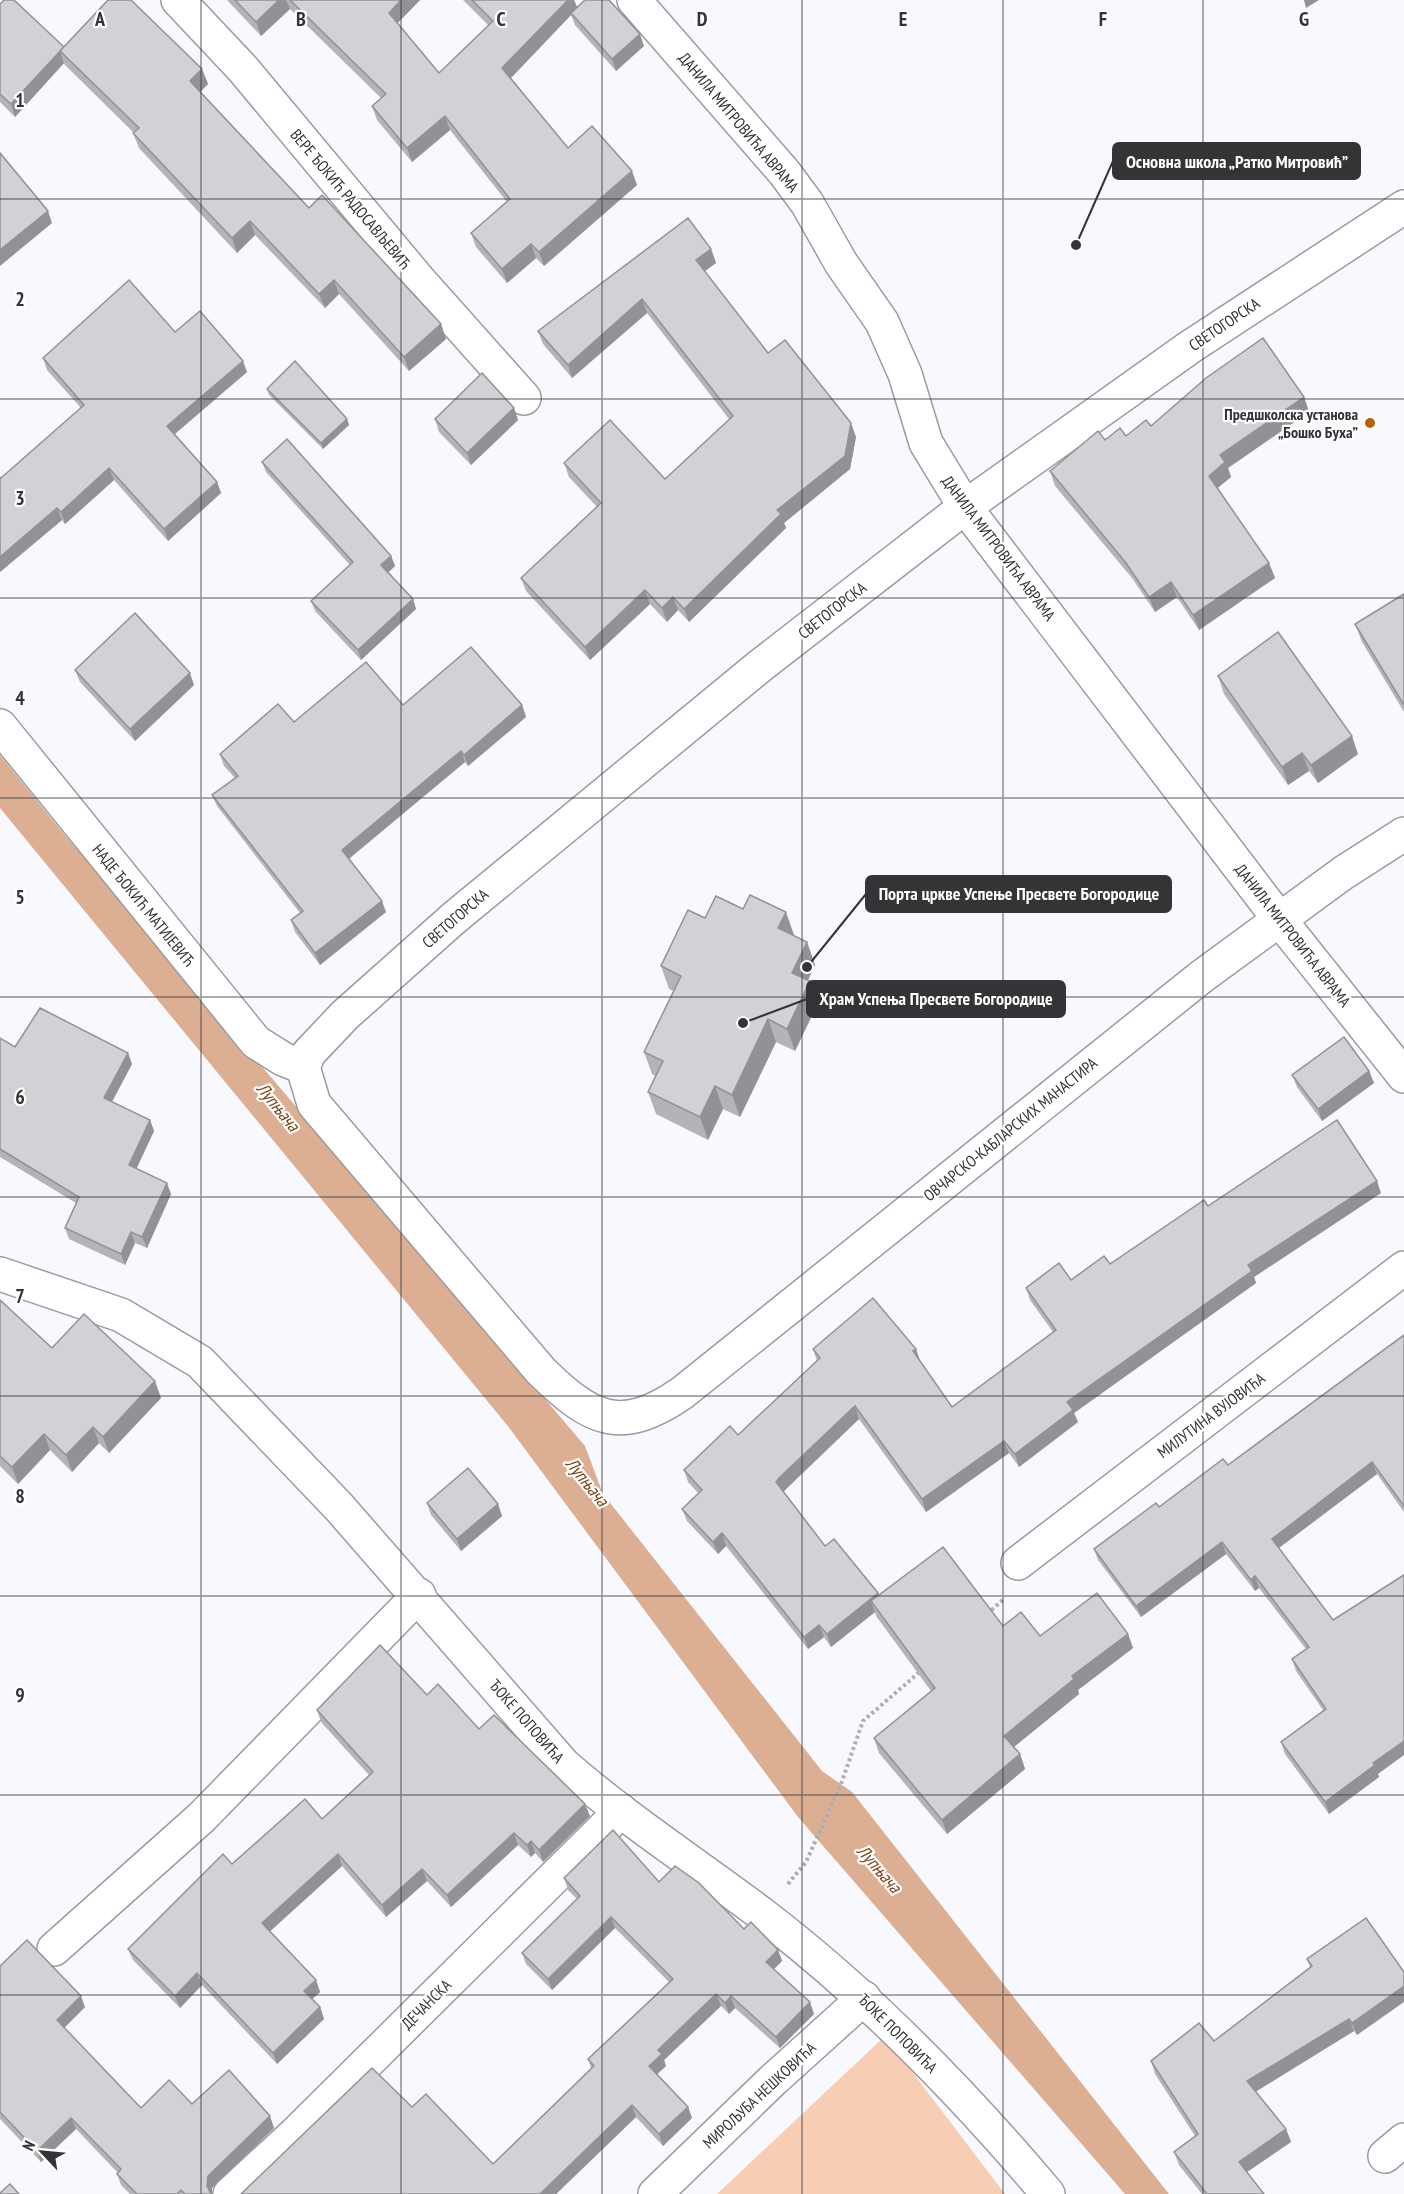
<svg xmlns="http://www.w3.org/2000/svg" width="1404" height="2194" font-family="'PT Sans Narrow',sans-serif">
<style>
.green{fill:#f7ceb3}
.water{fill:#dcaf92}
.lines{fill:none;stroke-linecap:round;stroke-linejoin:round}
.street-casing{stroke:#9b9ba0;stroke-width:36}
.path{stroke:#adaeb2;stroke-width:4;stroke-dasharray:3 3;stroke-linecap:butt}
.street{stroke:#fff;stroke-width:33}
.wall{fill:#b4b4b8}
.shaded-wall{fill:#929296}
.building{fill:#d1d1d6;stroke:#929296;stroke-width:1.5}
.grid{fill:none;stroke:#343436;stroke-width:1.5;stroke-opacity:0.55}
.poi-dot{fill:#ba5f04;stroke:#fff;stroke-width:2}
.labels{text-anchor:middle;stroke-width:4.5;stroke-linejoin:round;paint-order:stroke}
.street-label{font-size:16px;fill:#343436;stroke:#fff}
.poi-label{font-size:16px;font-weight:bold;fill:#343436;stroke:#fff;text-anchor:end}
.water-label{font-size:18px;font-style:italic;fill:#7b4216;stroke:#fff}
.grid-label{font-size:20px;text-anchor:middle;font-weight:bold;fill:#343436;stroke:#fff;stroke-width:4.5;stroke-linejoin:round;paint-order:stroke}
.leader{fill:none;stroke:#343436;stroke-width:2}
.callout-dot{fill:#343436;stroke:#fff;stroke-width:2}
.callout{fill:#343436;stroke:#343436;stroke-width:2}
.callout-label{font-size:18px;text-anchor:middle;font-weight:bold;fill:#fff}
</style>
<rect width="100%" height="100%" fill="#f8f9fe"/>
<path class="green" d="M885,2036L1005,2194H717Z"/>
<path class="water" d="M0,755L63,833L585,1446L603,1494L822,1771L852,1792L1169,2194H1125L798,1817L507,1425L0,808Z"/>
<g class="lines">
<g class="street-casing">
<g id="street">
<path d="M178,0L243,69L418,279L524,398"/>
<path d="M634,0L784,172L807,203L841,263L882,322L905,374L926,443L965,507L1279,919L1404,1076"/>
<path d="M0,726L256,1042L283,1059L303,1067"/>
<path d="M303,1067L314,1104L541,1371C590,1419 620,1436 682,1393L1201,977L1343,873L1404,834"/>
<path d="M303,1067L309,1053L345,1015L454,918L760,666L965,507L1190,347L1404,207"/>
<path d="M0,1274L121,1315L200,1362L339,1507L564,1765C627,1820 697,1865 763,1915C869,1996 962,2092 1048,2194"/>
<path d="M1018,1563L1404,1268"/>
<path d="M54,1949L202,1817L419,1595"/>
<path d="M1385,2156L1404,2140"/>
<path d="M230,2194L295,2134L621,1811"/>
<path d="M655,2194L772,2081L864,1998"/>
</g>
</g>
<g class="path">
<path d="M987,1614L1004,1599"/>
<path d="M788,1884L806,1862L841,1784L863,1721L922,1670"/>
</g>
<use href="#street" class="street"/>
</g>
<g class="wall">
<path d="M227,0H420L397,23L439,73L489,26L463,0H574L577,7L644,46L616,71L575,25L571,15L511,78L568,148L637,185L544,266L536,258L507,283L476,247L471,233L507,202L450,130L412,162L377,120L372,106L381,98L290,9L261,36Z"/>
<path d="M0,4L64,47L202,69L208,84L200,92L309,208L441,324L446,339L409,371L339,294L325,308L255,235L237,253L139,148L133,133H134L65,65L64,63L15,117L0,102Z"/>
<path d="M711,249L716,263L704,271L768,353L856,437L850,469L784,523L786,528L689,622L678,610L667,622L650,604L590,660L526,591L521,578L597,507L569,477L564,463L665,479L729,419L647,313L572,378L543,344L538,331Z"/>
<path d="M175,332L247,372L175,434L217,482L221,493L168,541L114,480L65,524L62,520L0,572V477L1,478L81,408L47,370L43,358Z"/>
<path d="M267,389L347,419L349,425L323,449L269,395Z"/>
<path d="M1304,397L1309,412L1228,468L1231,477L1217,488L1269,563L1275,578L1199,630L1177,597L1155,612L1132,578L1055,486L1050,471L1105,440L1126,436L1151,426Z"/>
<path d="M514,408L518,420L471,465L439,432L435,419Z"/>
<path d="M262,462L391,556L395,566L388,573L413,599L416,609L361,660L315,611L311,601L350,565L266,472Z"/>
<path d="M1404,594V712L1362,642L1355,624Z"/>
<path d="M75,670L194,685L135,741L80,682Z"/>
<path d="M1218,676L1358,754L1318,783L1309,771L1288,785L1224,694Z"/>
<path d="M403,705H522L526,717L468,766L465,762L349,859L386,912L320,965L295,932L291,920L300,913L217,806L212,795L235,778L224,766L220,754L294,722Z"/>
<path d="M705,918L794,935L793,936L807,942L815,965L808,980L818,1003L795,1051L776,1042L740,1117L723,1109L708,1140L656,1114L648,1092L655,1076L652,1074L644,1052L674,991L669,989L661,966Z"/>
<path d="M0,1038L15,1047L128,1053L132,1064L112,1102L150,1120L154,1131L136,1169L171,1194L147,1248L135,1243L125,1265L69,1239L65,1228L76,1203L0,1157Z"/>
<path d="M1369,1071L1374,1083L1322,1121L1297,1087L1292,1075Z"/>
<path d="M1381,1193L1254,1277L1256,1283L1074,1413L1078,1422L1019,1467L1009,1453L926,1512L859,1419L783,1491L825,1546L879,1595L1040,1636L1128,1634L1133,1648L1078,1690L1079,1694L1014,1747L1020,1754L1025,1769L947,1834L879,1753L874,1738L931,1691L876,1616L875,1612L831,1647L824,1637L808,1649L726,1546L718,1554L687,1521L682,1509L698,1493L688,1482L684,1470L738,1435L817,1361L813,1349H916L920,1361L952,1407L1053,1332L1030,1300L1026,1288L1071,1280L1110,1264L1208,1206Z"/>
<path d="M0,1300L52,1348L161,1398L109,1453L99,1443L72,1472L50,1450L18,1484L0,1466Z"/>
<path d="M1404,1335V1512L1377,1474L1279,1548L1379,1777L1329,1814L1285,1754L1281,1742L1323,1710L1296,1671L1292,1659L1306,1649L1259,1588L1255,1591L1226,1554L1141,1617L1098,1560L1094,1549L1228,1465Z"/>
<path d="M427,1503L498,1504L502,1516L461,1551L431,1515Z"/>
<path d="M427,1695L479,1729L590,1816L543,1862L535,1853L531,1857L518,1845L451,1907L427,1881L386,1917L342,1866L270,1931L316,1980L320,1992L312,1999L320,2007L324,2019L277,2064L202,1985L180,2008L133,1960L128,1949L232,1864L322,1819L369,1775L321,1722L317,1710Z"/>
<path d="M564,1878L659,1882L744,1929L778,1950L782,1961L774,1969L814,2014L780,2048L735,2008L729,2014L721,2006L664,2060L666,2066L657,2074L688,2107L692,2118L663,2146L636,2117L556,2194H241L412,2107L493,2164L591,2068L588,2059L669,1982L615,1928L552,1990L526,1964L522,1953L577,1899L568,1890Z"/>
<path d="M1366,1918L1357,2035L1354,2031L1255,2091L1286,2129L1291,2142L1247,2172L1264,2194H1202L1179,2165L1174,2152L1195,2136L1155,2074L1151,2061L1214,2041L1310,1967L1307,1959Z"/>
<path d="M0,1966L85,2007L64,2028L141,2108L192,2104L274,2128L212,2188V2194H130L121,2185L117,2174L118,2173L76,2129L41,2162L0,2119Z"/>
</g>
<g class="shaded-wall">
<path d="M279,0H286L290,9L261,36L256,22Z"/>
<path d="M401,0H420L394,27L389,13Z"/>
<path d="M568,0H574L578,9L571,13V15L507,82L502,68Z"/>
<path d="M1304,0H1319L1306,8Z"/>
<path d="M640,34L644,46L616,71L612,59Z"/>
<path d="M60,51L64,63L15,117L11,104Z"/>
<path d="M202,69L208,84L196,96L190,81Z"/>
<path d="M445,116L450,130L412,162L407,148Z"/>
<path d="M632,171L637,185L544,266L539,252Z"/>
<path d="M48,211L52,223L0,266V250Z"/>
<path d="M250,221L255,235L237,253L232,238Z"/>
<path d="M531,244L536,258L507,283L502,269Z"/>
<path d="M711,249L716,263L701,274L696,260Z"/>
<path d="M334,280L339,294L325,308L319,294Z"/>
<path d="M642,299L647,313L572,378L568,365Z"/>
<path d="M441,324L446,339L409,371L404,357Z"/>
<path d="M243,361L247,372L171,437L167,426Z"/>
<path d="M1304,397L1309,412L1228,468L1231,477L1214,491L1209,476L1220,455Z"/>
<path d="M514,408L518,420L471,465L467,453Z"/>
<path d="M347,419L349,425L323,449L321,443Z"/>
<path d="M851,423L856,437L850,469L784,523L786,528L689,622L684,609L777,510Z"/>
<path d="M109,468L114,480L65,524L61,512Z"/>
<path d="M217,482L221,493L168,541L164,529Z"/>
<path d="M57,508L62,520L0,572V557Z"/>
<path d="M391,556L395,566L385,575L381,565Z"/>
<path d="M1269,563L1275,578L1199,630L1193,615Z"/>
<path d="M1171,582L1177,597L1155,612L1149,597Z"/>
<path d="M645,590L650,604L590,660L585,647Z"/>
<path d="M673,597L678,610L667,622L662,608Z"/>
<path d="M413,599L416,609L361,660L358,650Z"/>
<path d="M190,673L194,685L135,741L130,729Z"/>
<path d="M522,705L526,717L468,766L464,755Z"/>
<path d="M1352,736L1358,754L1318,783L1311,765Z"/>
<path d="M461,751L465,762L346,861L342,850Z"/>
<path d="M1302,753L1309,771L1288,785L1282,767Z"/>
<path d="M382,901L386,912L320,965L315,953Z"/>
<path d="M786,912L794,935L786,951L778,928Z"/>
<path d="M807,942L815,965L801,995L792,973Z"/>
<path d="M810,981L818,1003L795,1051L787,1029Z"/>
<path d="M768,1019L776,1042L740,1117L732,1095Z"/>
<path d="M128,1053L132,1064L108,1109L104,1098Z"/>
<path d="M1369,1071L1374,1083L1322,1121L1318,1109Z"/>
<path d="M715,1086L723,1109L708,1140L700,1117Z"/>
<path d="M150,1120L154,1131L133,1176L129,1165Z"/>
<path d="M1377,1181L1381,1193L1254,1277L1256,1283L1074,1413L1078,1422L1019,1467L1015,1454L1067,1402L1248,1265Z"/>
<path d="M167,1183L171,1194L147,1248L142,1237Z"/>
<path d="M131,1232L135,1243L125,1265L121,1254Z"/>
<path d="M916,1349L920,1361L913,1351Z"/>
<path d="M155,1381L161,1398L109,1453L103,1437Z"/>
<path d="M855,1406L859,1419L780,1495L776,1482L779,1478Z"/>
<path d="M93,1427L99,1443L72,1472L66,1455Z"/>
<path d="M44,1434L50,1450L18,1484L12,1467Z"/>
<path d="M1004,1441L1009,1453L926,1512L922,1499Z"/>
<path d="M1372,1462L1377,1474L1276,1550L1272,1539Z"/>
<path d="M498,1504L502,1516L461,1551L457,1539Z"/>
<path d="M722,1533L726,1546L718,1554L713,1542Z"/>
<path d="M1222,1542L1226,1554L1141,1617L1136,1606Z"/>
<path d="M1255,1576L1259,1588L1255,1591L1251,1580Z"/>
<path d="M878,1593L883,1605L871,1601L875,1612L831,1647L827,1634Z"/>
<path d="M819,1625L824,1637L808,1649L804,1637Z"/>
<path d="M1128,1634L1133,1648L1078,1690L1079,1694L1010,1750L1004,1736L1072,1676Z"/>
<path d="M1404,1741V1755L1378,1774L1379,1777L1329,1814L1325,1802L1373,1763Z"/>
<path d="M1020,1754L1025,1769L947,1834L942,1820Z"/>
<path d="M585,1804L590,1816L543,1862L539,1850Z"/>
<path d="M514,1833L518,1845L451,1907L447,1895Z"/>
<path d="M531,1841L535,1853L531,1857L527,1845Z"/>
<path d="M338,1854L342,1866L266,1935L262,1923Z"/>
<path d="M422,1869L427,1881L386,1917L382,1905Z"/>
<path d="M611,1917L615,1928L552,1990L548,1979Z"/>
<path d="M778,1950L782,1961L770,1973L766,1962Z"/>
<path d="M197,1973L202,1985L180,2008L175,1996Z"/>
<path d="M316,1980L320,1992L308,2003L304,1991Z"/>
<path d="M1404,1986V2002L1357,2035L1352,2023Z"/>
<path d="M716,1994L721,2006L664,2060L666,2066L653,2078L649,2066L658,2050Z"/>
<path d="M81,1996L85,2007L61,2031L57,2020Z"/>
<path d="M731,1996L735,2008L729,2014L725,2003Z"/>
<path d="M810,2002L814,2014L780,2048L776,2037Z"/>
<path d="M320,2007L324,2019L277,2064L273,2053Z"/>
<path d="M1349,2019L1354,2031L1252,2094L1247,2081Z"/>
<path d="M632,2105L636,2117L556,2194H540Z"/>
<path d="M688,2107L692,2118L663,2146L659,2134Z"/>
<path d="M270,2116L274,2128L212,2188V2194H210L207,2186L208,2176Z"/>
<path d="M71,2118L76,2129L41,2162L37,2151Z"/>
<path d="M1286,2129L1291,2142L1244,2174L1239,2162Z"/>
</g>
<g class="building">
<path d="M4,0H14L64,47L11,104L0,94V4Z"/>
<path d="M108,0H131L202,69L190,81L309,208L322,195L441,324L404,357L334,280L319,294L250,221L232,238L133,133L139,128L60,51Z"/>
<path d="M235,0H279L256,22Z"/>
<path d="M290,0H401L389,13L439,73L493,21L472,0H568L502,68L568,148L592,126L632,171L539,252L531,244L502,269L471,233L510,199L445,116L407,148L372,106L386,94Z"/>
<path d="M585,0H609L640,34L612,59L571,13Z"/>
<path d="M0,153L48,211L0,250Z"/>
<path d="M688,218L711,249L696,260L768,353L785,340L851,423L845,456L777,510L781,514L684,609L673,597L662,608L645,590L585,647L521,578L601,503L564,463L610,420L665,479L733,416L642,299L568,365L538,331Z"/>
<path d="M129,280L175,332L200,311L243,361L167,426L217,482L164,529L109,468L61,512L57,508L0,557V477L1,478L84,405L43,358Z"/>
<path d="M1263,338L1304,397L1220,455L1225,462L1209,476L1269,563L1193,615L1171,582L1149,597L1126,563L1050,471L1098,431L1105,440L1120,428L1126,436L1146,420L1151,426L1206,378Z"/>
<path d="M295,361L347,419L321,443L267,389Z"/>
<path d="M482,373L514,408L467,453L435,419Z"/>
<path d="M287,439L391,556L381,565L413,599L358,650L311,601L353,562L262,462Z"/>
<path d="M1404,594V705L1355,624Z"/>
<path d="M135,613L190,673L130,729L75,670Z"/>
<path d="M1278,632L1352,736L1311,765L1302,753L1282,767L1218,676Z"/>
<path d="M471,647L522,705L464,755L461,751L342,850L382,901L315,953L291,920L303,911L212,795L238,776L220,754L278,704L294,722L366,662L403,705Z"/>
<path d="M750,895L786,912L778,928L807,942L792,973L810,981L787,1029L768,1019L732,1095L715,1086L700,1117L648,1092L663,1061L644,1052L681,976L661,966L688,910L705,918L716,896L743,909Z"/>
<path d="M40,1008L128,1053L104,1098L150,1120L129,1165L167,1183L142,1237L131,1232L121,1254L65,1228L79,1197L0,1149V1038L15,1047Z"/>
<path d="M1344,1037L1369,1071L1318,1109L1292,1075Z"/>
<path d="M1337,1120L1377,1181L1248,1265L1252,1271L1067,1402L1073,1410L1015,1454L1004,1441L922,1499L855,1406L779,1478L776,1482L825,1546L834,1539L878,1593L827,1634L819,1625L804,1637L722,1533L713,1542L682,1509L702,1490L684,1470L730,1426L738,1435L820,1358L813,1349L873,1298L916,1349L913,1351L952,1407L1056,1330L1026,1288L1059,1263L1071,1280L1104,1256L1110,1264L1204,1200L1208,1206Z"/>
<path d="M0,1300L52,1348L84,1314L155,1381L103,1437L93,1427L66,1455L44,1434L12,1467L0,1456Z"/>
<path d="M1404,1335V1506L1372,1462L1272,1539L1333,1620L1404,1575V1741L1373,1763L1375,1765L1325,1802L1281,1742L1326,1709L1292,1659L1309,1647L1255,1576L1251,1580L1222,1542L1136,1606L1094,1549L1156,1503L1159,1507L1223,1459L1228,1465Z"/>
<path d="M468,1468L498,1504L457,1539L427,1503Z"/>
<path d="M943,1547L1003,1626L1021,1612L1040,1636L1097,1593L1128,1634L1072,1676L1074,1679L1004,1736L1020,1754L942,1820L874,1738L935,1688L871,1601Z"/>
<path d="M380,1645L427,1695L438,1684L479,1729L494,1715L585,1804L539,1850L531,1841L527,1845L514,1833L447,1895L422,1869L382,1905L338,1854L262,1923L316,1980L304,1991L320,2007L273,2053L197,1973L175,1996L128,1949L223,1854L232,1864L305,1799L322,1819L373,1772L317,1710Z"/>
<path d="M613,1830L659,1882L675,1866L699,1883L744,1929L751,1922L778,1950L766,1962L810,2002L776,2037L731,1996L725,2003L716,1994L658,2050L662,2054L649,2066L688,2107L659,2134L632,2105L540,2194H241L372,2068L412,2107L426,2094L493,2164L594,2066L588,2059L673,1979L611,1917L548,1979L522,1953L580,1896L564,1878Z"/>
<path d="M1366,1918L1404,1972V1986L1352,2023L1349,2019L1247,2081L1286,2129L1239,2162L1264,2194H1207L1174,2152L1198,2134L1151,2061L1199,2023L1214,2041L1312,1966L1307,1959Z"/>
<path d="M27,1940L81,1996L57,2020L141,2108L169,2080L192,2104L229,2070L270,2116L208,2176L207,2186L211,2194H185L181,2190L177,2194H137L117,2174L121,2169L71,2118L37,2151L0,2112V1966Z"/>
<path d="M10,2184L19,2194H0V2193Z"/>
</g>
<path class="grid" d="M201,0V2194M401,0V2194M602,0V2194M802,0V2194M1003,0V2194M1203,0V2194M0,199H1404M0,399H1404M0,598H1404M0,798H1404M0,997H1404M0,1197H1404M0,1396H1404M0,1596H1404M0,1795H1404M0,1995H1404"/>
<circle class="poi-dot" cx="1370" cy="423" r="6"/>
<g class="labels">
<g class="street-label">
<text transform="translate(739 122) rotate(50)" y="6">ДАНИЛА МИТРОВИЋА АВРАМА</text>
<text transform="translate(351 199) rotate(50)" y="6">ВЕРЕ ЂОКИЋ РАДОСАВЉЕВИЋ</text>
<text transform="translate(1224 324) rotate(-34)" y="6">СВЕТОГОРСКА</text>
<text transform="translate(999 548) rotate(53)" y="6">ДАНИЛА МИТРОВИЋА АВРАМА</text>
<text transform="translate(832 610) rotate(-38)" y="6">СВЕТОГОРСКА</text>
<text transform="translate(144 905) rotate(51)" y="6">НАДЕ ЂОКИЋ МАТИЈЕВИЋ</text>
<text transform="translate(455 918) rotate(-41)" y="6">СВЕТОГОРСКА</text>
<text transform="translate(1293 935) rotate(52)" y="6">ДАНИЛА МИТРОВИЋА АВРАМА</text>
<text transform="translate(1010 1129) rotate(-39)" y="6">ОВЧАРСКО-КАБЛАРСКИХ МАНАСТИРА</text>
<text transform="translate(1211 1415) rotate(-37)" y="6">МИЛУТИНА ВУЈОВИЋА</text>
<text transform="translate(527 1721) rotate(49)" y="6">ЂОКЕ ПОПОВИЋА</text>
<text transform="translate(426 2004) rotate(-45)" y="6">ДЕЧАНСКА</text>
<text transform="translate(898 2033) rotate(45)" y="6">ЂОКЕ ПОПОВИЋА</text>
<text transform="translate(759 2095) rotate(-43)" y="6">МИРОЉУБА НЕШКОВИЋА</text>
</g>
<g class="poi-label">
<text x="1358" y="420">Предшколска установа<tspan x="1358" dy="18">„Бошко Буха”</tspan></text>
</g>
<g class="water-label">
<text transform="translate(278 1107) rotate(51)" y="6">Лупњача</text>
<text transform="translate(587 1482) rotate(51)" y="6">Лупњача</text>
<text transform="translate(879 1869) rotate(49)" y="6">Лупњача</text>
</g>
</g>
<g class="grid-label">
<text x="100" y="26">A</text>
<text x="301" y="26">B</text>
<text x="501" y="26">C</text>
<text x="702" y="26">D</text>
<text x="903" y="26">E</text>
<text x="1103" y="26">F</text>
<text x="1304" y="26">G</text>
<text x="20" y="107">1</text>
<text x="20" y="306">2</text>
<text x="20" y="505">3</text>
<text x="20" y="705">4</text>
<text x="20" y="904">5</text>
<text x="20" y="1104">6</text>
<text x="20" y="1303">7</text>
<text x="20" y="1503">8</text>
<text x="20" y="1702">9</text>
</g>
<path class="leader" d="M1076 245L1113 161M807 967L866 894M743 1023L807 999"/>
<g class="callout-dot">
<circle cx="1076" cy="245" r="6"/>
<circle cx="807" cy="967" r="6"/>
<circle cx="743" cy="1023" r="6"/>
</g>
<g class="callout">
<rect x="1113" y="143" width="247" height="36" rx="6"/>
<rect x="866" y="876" width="305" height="36" rx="6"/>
<rect x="807" y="981" width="258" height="36" rx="6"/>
</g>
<g class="callout-label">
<text x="1237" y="168">Основна школа „Ратко Митровић”</text>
<text x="1019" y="900">Порта цркве Успење Пресвете Богородице</text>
<text x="936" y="1005">Храм Успења Пресвете Богородице</text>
</g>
<g transform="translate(42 2152) rotate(296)" stroke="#ffffff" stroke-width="4.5" paint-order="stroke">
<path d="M0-4.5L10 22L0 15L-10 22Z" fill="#343436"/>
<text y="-9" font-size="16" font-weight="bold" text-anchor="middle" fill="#343436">N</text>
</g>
</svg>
